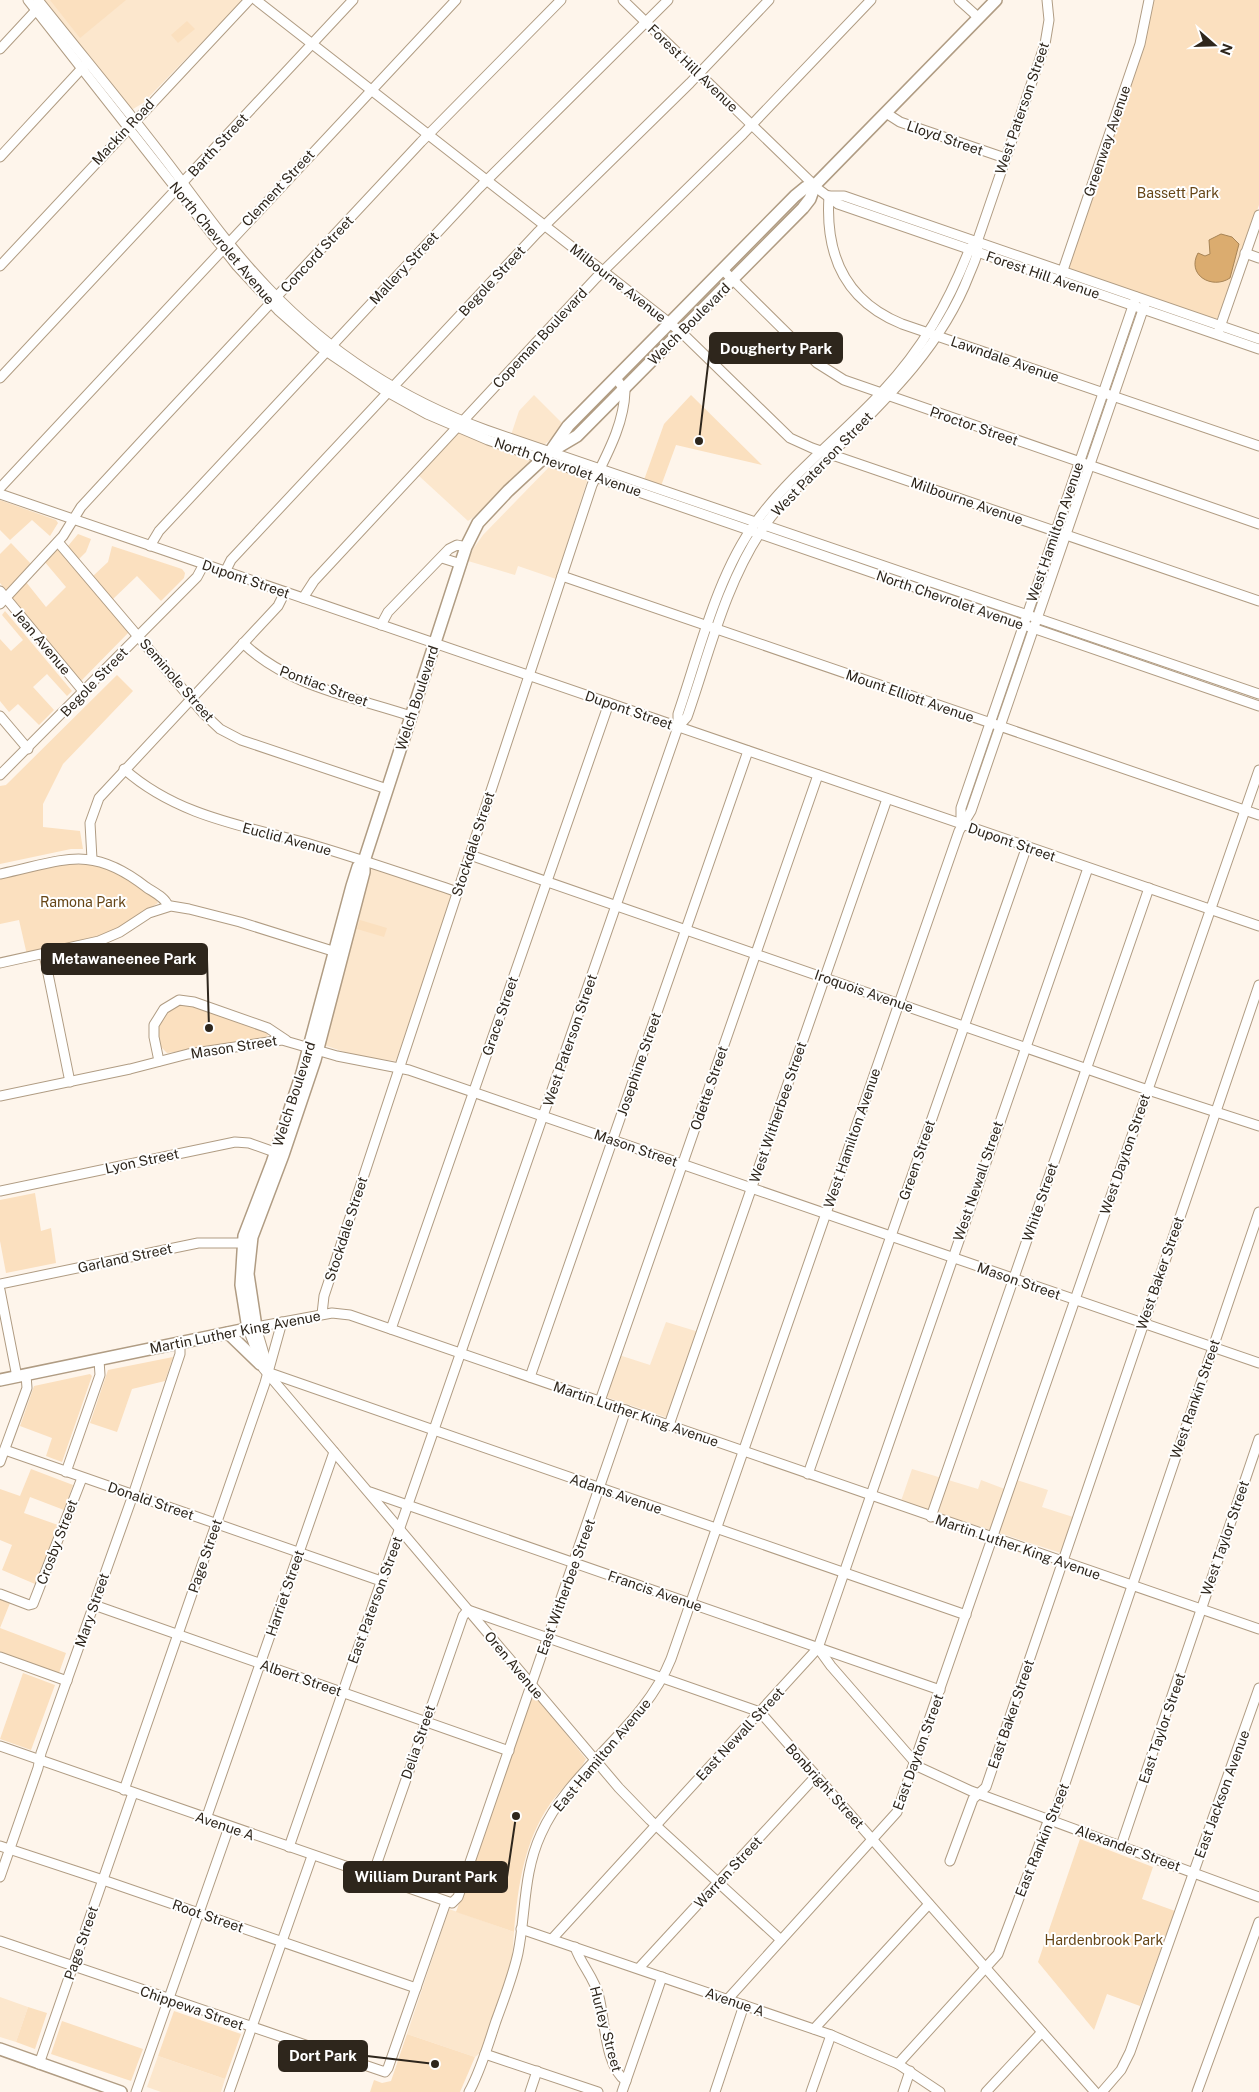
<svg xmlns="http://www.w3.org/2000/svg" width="1259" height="2092" font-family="'Public Sans',sans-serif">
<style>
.built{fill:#fce7cd}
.green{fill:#fbe0bf}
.water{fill:#dbac6f;stroke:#a78456}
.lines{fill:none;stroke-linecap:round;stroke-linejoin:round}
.minor-casing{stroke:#b09c83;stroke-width:11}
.major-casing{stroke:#b09c83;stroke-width:14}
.minor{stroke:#fff;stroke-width:9}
.major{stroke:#fff;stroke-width:11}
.labels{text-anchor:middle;stroke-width:4;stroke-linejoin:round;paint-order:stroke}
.street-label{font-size:14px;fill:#2e261c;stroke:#fff}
.park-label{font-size:14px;fill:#664617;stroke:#fff}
.leader{fill:none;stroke:#2e261c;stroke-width:2}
.callout-dot{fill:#2e261c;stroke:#fff;stroke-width:2}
.callout{fill:#2e261c;stroke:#2e261c;stroke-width:2}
.callout-label{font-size:15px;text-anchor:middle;font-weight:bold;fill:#fff}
</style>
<rect width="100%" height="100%" fill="#fef5eb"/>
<g class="built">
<path d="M43,0H243L143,103L133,109L131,108Z"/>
<path d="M534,395L565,426L544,445L511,435L519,411Z"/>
<path d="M457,432L532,460L475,516L468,521L418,475Z"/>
<path d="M551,465L588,478L556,579L518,566L515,575L468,561L473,549L483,535Z"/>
<path d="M373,868L450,894L452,896L396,1061L359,1057L324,1045L369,871Z"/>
<path d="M666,1322L699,1332L668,1418L606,1397L619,1355L650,1365Z"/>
<path d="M912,1469L978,1489L981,1480L1010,1491L1014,1479L1048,1490L1042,1507L1073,1517L1061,1553L901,1501Z"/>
<path d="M449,1909L514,1932L512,1960L480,2053L475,2057L407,2034Z"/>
<path d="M0,1997L28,2007L16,2042L0,2037Z"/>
<path d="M158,2056L225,2079L221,2092H161L147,2087Z"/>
</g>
<g class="green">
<path d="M50,0H126L80,38Z"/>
<path d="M1153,0H1259V205L1225,303L1216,320L1069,271L1068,268L1142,51Z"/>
<path d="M187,21L195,29L178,43L171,35Z"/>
<path d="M691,395L762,465L676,445L661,486L644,480L664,424Z"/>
<path d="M0,500L56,520L58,523L50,536L32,520L10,540L0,530Z"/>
<path d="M78,534L91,539L86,552L78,560L68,546Z"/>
<path d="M11,543L32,565L6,590L0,583V554Z"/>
<path d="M112,546L182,569L185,573L184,578L161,601L137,576L113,599L93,576L108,562Z"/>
<path d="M57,548L129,632L80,682L11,598L26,582L46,607L66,587L44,561Z"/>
<path d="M5,611L72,691L67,696L47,674L33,687L54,710L39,725L18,704L9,712L0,701V639L11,651L23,640L2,615Z"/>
<path d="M117,675L133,691L63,764L43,804V827L80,831L83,849H71L0,864V786L6,785Z"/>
<path d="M68,864C110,863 122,875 155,898L158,903L111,933L91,941L27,955L19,920L0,924V878Z"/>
<path d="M360,920L387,928L384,937L357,929Z"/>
<path d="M186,1002L267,1032L268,1035L263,1040L167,1053L160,1046C153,1020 163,1010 186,1002Z"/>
<path d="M35,1193L41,1231L51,1228L56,1263L6,1273L0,1241V1200Z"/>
<path d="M173,1357L165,1381L132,1389L117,1432L90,1423L108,1370Z"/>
<path d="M90,1374L92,1376L62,1462L46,1456L52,1438L20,1426L34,1386Z"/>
<path d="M31,1469L73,1485L64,1510L30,1497L24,1513L58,1525L35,1584L2,1570L12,1545L0,1540V1489L20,1496Z"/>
<path d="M0,1599L10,1603L0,1628L66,1653L59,1673L0,1652Z"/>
<path d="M23,1673L55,1685L31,1750L0,1739Z"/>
<path d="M535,1695L586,1759C578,1775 561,1788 550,1804C524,1842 518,1886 514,1932L456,1912L532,1696Z"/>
<path d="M1080,1839L1153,1867L1142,1899L1175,1911L1140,2006L1107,1994L1094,2030L1038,1962Z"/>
<path d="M28,2007L47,2013L35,2049L16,2042Z"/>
<path d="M174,2011L241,2034L225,2079L158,2056Z"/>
<path d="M62,2021L143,2049L131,2081L51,2054Z"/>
<path d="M407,2034L475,2057L460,2092H370L374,2080L382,2083L391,2081Z"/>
</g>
<path class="water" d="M1221,234L1232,237L1239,244L1230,278C1212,290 1186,275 1198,253L1205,256L1210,254L1209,240Z"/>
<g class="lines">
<g class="minor-casing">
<g id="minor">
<path d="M28,0L237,266L278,310L320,347L382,389L427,414L488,440L1259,706"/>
<path d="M38,0C84,58 132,115 177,175C206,214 235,254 269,289C329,352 404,400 486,430L1259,694"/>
<path d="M256,0L681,332L790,438L812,448L1259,601"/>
<path d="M623,0L818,189L838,204L1259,349"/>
<path d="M959,0L979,18"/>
<path d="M0,49L39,7"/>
<path d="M886,113L900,122L1005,158"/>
<path d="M0,157L85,65"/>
<path d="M829,196C825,255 845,301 902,324L1259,446"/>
<path d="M829,196H844L1259,339"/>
<path d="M1245,253L1259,258"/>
<path d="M0,266L249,0"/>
<path d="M723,270L817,363L844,380L1259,524"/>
<path d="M1061,276L1140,44L1149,0"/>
<path d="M1219,330L1259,215"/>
<path d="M0,378L353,0"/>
<path d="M0,488L456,0"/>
<path d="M0,494L1259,926"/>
<path d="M58,542L203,713L220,729L241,740L387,789"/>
<path d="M150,546L159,531L479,188L668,0"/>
<path d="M442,558L461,564"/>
<path d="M225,572L231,560L537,233L690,83L769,0"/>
<path d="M562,576L1259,815"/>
<path d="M0,591L84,692"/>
<path d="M303,598L314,581L596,278L743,134L871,0"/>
<path d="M0,604L63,536L81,507L154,428L421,142L561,0"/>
<path d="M381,625L388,612L449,549L457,545L466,547"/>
<path d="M243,643C287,686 354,697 411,716"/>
<path d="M0,716L28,749"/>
<path d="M678,727L687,717C709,654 725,584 763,528C779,504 801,484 821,464C878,407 940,351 969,275C973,265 980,252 977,242L1045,44L1049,20L1047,0"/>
<path d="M124,769C178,817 246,826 313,845C361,859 409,876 458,892"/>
<path d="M0,775L197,577L204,564"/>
<path d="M961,824V808L1136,297"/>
<path d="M470,855L1139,1087L1259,1126"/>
<path d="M92,859L90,823L99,798L278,606L285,592"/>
<path d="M0,874C63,861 90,843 146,887C153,892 165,897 168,906"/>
<path d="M44,954L70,1082"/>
<path d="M0,963L99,941L120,932L149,913L171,906L189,909L240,922L339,953"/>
<path d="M159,1061L154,1037V1025L164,1009L179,1000L194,1002L268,1028L286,1040"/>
<path d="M0,1096L130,1069L188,1054L282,1040L337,1056L409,1070L1259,1363"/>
<path d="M0,1191L235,1142L249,1143L280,1154"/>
<path d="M0,1284L198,1243H248"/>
<path d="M0,1290L17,1377"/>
<path d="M322,1314L324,1296L592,485C606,456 624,425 625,391L616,378"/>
<path d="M248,1329L263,1368L619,1788L650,1820L781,1940"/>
<path d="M391,1329L609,703"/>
<path d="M267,1372V1364L256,1327L332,1313L350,1315L1259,1629"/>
<path d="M267,1372L966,1615"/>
<path d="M530,1377L748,751"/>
<path d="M600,1401L818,775"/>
<path d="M669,1425L887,799"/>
<path d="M5,1450L381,1581"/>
<path d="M0,1462L27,1388L26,1375"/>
<path d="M66,1472L100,1375L99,1360"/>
<path d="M808,1474L1027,846"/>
<path d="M370,1492L940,1690"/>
<path d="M931,1517L1149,888"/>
<path d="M0,1594L29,1605L33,1604L82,1478"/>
<path d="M94,1605L509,1751"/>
<path d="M818,1648L831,1666L919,1767L971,1791L1259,1897"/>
<path d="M0,1657L67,1681"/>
<path d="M0,1746L452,1903L458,1897L626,1410"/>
<path d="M124,1790L265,1383L282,1322"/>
<path d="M206,1819L334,1452"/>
<path d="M0,1846L103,1880L416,1988"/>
<path d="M1121,1846L1259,1439"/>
<path d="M289,1847L678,727V714C699,653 717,575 756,522C791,474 841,436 882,392C923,348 948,304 970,248L977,242"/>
<path d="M950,1861L973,1799L986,1787L1259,985"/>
<path d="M0,1877L38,1768L41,1753L133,1495L180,1354V1343"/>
<path d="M372,1877L463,1616L468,1610L760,1712L1095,2092"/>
<path d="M521,1929L831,2035L898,2064L940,2092"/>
<path d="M552,1939L818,1648L1088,868"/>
<path d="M0,1941L385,2072L388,2068L446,1902"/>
<path d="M575,1947C581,1965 595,1978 599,1997C605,2020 605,2067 626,2081"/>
<path d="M639,1968L816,1776"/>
<path d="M727,2000L897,1812L1259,770"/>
<path d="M814,2029L929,1904"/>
<path d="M485,2054L598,2092"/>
<path d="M39,2064L133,1793"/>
<path d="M898,2064L998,1954L1047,1824L1055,1813L1259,1212"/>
<path d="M136,2092L229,1827"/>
<path d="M229,2092L312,1856"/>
<path d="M469,2092C481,2070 488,2045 496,2021C504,1999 513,1976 518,1953C526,1913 523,1873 541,1834C571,1767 643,1729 671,1659L959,831L971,811L1146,301"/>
<path d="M530,2092L537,2071"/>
<path d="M622,2092L662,1977"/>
<path d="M715,2092L744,2005"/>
<path d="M811,2092L831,2035"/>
<path d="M903,2092L910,2071"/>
<path d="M986,2092L1042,2032"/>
<path d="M1102,2092L1121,2070L1130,2052L1259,1688"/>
<path d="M1197,2092L1259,1922"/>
</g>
</g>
<g class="major-casing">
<g id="major">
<path d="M550,452L568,426L795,196L806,187L815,185"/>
<path d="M248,1329L241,1285L244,1236L272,1163L302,1073L352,886L358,867L364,861"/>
<path d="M228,1333L260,1364"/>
<path d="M0,1380L256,1327L248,1274L252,1237L283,1155L315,1060L364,872V861L466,547L478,523L508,491L550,452L577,436L803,208L810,199L815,185L996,0"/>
<path d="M0,2049L121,2092"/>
</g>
</g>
<use href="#minor" class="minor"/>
<use href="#major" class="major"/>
</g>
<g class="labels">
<g class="street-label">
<text transform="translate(693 68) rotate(44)" y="5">Forest Hill Avenue</text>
<text transform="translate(1022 108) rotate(-71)" y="5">West Paterson Street</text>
<text transform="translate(123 132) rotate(-47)" y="5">Mackin Road</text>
<text transform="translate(945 138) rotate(19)" y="5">Lloyd Street</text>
<text transform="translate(1107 141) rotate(-71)" y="5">Greenway Avenue</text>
<text transform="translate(218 145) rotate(-47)" y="5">Barth Street</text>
<text transform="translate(278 188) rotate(-47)" y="5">Clement Street</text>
<text transform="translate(222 243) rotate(50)" y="5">North Chevrolet Avenue</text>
<text transform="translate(317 254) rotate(-47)" y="5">Concord Street</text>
<text transform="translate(404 268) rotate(-47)" y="5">Mallery Street</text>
<text transform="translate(1043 275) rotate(19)" y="5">Forest Hill Avenue</text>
<text transform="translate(492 281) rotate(-47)" y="5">Begole Street</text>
<text transform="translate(618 283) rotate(38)" y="5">Milbourne Avenue</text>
<text transform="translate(689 324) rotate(-45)" y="5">Welch Boulevard</text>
<text transform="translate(540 338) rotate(-47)" y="5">Copeman Boulevard</text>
<text transform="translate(1005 359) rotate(19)" y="5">Lawndale Avenue</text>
<text transform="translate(974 426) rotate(19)" y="5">Proctor Street</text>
<text transform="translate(822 464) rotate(-46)" y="5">West Paterson Street</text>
<text transform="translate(568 467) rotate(19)" y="5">North Chevrolet Avenue</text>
<text transform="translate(967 501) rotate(19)" y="5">Milbourne Avenue</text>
<text transform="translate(1055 532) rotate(-71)" y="5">West Hamilton Avenue</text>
<text transform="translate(246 579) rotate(19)" y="5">Dupont Street</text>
<text transform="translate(950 600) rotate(19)" y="5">North Chevrolet Avenue</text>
<text transform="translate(42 642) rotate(50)" y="5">Jean Avenue</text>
<text transform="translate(177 680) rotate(49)" y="5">Seminole Street</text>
<text transform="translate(94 682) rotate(-46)" y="5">Begole Street</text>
<text transform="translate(324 686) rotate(20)" y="5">Pontiac Street</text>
<text transform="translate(910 696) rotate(19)" y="5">Mount Elliott Avenue</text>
<text transform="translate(417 698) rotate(-72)" y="5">Welch Boulevard</text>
<text transform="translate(629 710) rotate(19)" y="5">Dupont Street</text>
<text transform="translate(287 839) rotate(15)" y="5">Euclid Avenue</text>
<text transform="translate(1012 842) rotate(19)" y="5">Dupont Street</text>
<text transform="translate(473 844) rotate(-72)" y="5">Stockdale Street</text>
<text transform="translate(864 991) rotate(19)" y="5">Iroquois Avenue</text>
<text transform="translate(500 1016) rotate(-71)" y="5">Grace Street</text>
<text transform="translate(570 1040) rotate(-71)" y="5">West Paterson Street</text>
<text transform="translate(234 1047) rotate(-9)" y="5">Mason Street</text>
<text transform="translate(639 1064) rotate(-71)" y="5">Josephine Street</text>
<text transform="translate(709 1088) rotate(-71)" y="5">Odette Street</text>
<text transform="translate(294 1094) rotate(-72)" y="5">Welch Boulevard</text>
<text transform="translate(778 1112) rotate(-71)" y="5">West Witherbee Street</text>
<text transform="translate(852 1138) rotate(-71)" y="5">West Hamilton Avenue</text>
<text transform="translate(636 1148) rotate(19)" y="5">Mason Street</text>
<text transform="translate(1125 1154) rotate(-71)" y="5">West Dayton Street</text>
<text transform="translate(917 1160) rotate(-71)" y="5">Green Street</text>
<text transform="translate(142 1161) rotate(-12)" y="5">Lyon Street</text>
<text transform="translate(978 1181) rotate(-71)" y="5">West Newall Street</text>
<text transform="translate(1040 1202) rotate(-71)" y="5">White Street</text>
<text transform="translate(346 1229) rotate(-72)" y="5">Stockdale Street</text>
<text transform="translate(125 1258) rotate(-12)" y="5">Garland Street</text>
<text transform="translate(1160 1273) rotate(-71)" y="5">West Baker Street</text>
<text transform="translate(1019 1281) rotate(19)" y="5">Mason Street</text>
<text transform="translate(235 1332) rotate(-11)" y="5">Martin Luther King Avenue</text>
<text transform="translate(1195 1399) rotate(-71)" y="5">West Rankin Street</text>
<text transform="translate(636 1414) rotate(19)" y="5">Martin Luther King Avenue</text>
<text transform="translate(616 1494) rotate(19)" y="5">Adams Avenue</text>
<text transform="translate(151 1501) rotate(19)" y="5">Donald Street</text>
<text transform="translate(1225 1538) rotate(-71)" y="5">West Taylor Street</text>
<text transform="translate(57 1542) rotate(-69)" y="5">Crosby Street</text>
<text transform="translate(1018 1547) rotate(19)" y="5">Martin Luther King Avenue</text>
<text transform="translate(205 1556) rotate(-71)" y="5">Page Street</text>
<text transform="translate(566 1587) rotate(-70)" y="5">East Witherbee Street</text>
<text transform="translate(655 1591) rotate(19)" y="5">Francis Avenue</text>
<text transform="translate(285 1593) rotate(-71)" y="5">Harriet Street</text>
<text transform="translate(375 1600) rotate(-70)" y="5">East Paterson Street</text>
<text transform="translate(92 1610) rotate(-71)" y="5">Mary Street</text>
<text transform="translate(514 1665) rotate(50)" y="5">Oren Avenue</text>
<text transform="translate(301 1678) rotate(19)" y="5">Albert Street</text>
<text transform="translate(1011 1714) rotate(-71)" y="5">East Baker Street</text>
<text transform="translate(1162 1728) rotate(-71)" y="5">East Taylor Street</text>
<text transform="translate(740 1734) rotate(-47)" y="5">East Newall Street</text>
<text transform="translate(418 1742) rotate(-71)" y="5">Delia Street</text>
<text transform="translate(918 1752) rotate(-70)" y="5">East Dayton Street</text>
<text transform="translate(602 1755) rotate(-50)" y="5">East Hamilton Avenue</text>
<text transform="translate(825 1786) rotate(48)" y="5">Bonbright Street</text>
<text transform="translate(1222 1794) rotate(-70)" y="5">East Jackson Avenue</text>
<text transform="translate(225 1826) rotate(19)" y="5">Avenue A</text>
<text transform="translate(1042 1840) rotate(-68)" y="5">East Rankin Street</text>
<text transform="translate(1128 1848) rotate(20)" y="5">Alexander Street</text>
<text transform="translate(728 1872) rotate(-47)" y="5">Warren Street</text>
<text transform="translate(208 1916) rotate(19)" y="5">Root Street</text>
<text transform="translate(81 1943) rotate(-71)" y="5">Page Street</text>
<text transform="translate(735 2002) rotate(19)" y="5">Avenue A</text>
<text transform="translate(192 2008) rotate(19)" y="5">Chippewa Street</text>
<text transform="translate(606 2029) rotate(75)" y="5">Hurley Street</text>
</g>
<g class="park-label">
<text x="1178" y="198">Bassett Park</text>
<text x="83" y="907">Ramona Park</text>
<text x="1104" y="1945">Hardenbrook Park</text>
</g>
</g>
<path class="leader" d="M699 441L710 348M209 1028L207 959M516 1816L507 1877M435 2064L367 2056"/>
<g class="callout-dot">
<circle cx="699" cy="441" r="5"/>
<circle cx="209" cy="1028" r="5"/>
<circle cx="516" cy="1816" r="5"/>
<circle cx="435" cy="2064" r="5"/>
</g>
<g class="callout">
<rect x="710" y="333" width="132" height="30" rx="5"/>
<rect x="42" y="944" width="165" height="30" rx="5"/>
<rect x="344" y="1862" width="163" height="30" rx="5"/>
<rect x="279" y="2041" width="88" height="30" rx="5"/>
</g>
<g class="callout-label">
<text x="776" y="354">Dougherty Park</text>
<text x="124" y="964">Metawaneenee Park</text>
<text x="426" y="1882">William Durant Park</text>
<text x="323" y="2061">Dort Park</text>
</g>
<g transform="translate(1214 45) rotate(110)" stroke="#ffffff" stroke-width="4" paint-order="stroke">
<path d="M0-4L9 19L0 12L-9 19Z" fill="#2e261c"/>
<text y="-8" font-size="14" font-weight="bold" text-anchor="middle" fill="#2e261c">N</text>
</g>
</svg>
